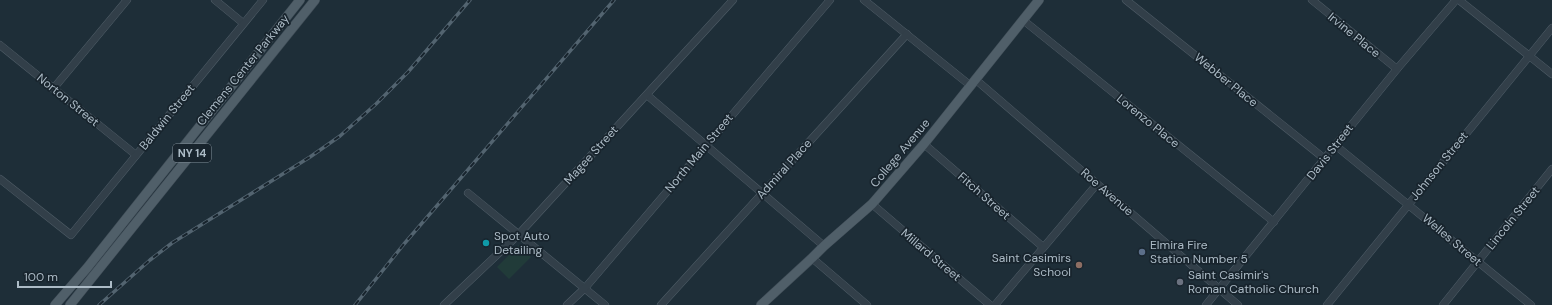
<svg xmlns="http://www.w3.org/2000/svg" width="1552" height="305" font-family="'DM Sans',sans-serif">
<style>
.green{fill:#213b39}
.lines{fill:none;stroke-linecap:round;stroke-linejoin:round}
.minor-casing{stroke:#4f5d67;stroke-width:8}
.major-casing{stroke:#3e4b55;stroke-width:10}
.minor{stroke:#323f49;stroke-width:7}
.major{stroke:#505f69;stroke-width:9}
.rail-casing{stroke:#536470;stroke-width:3.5}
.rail{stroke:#18242d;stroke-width:2;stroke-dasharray:6;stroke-linecap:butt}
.culture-dot{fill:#0f9aa8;stroke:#18242d;stroke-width:1.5}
.service-dot{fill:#5c6f8a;stroke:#18242d;stroke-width:1.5}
.education-dot{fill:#8d6e63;stroke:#18242d;stroke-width:1.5}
.worship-dot{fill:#6b7280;stroke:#18242d;stroke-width:1.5}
.labels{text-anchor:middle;stroke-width:3.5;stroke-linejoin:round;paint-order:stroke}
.shield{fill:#18242d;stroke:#808e98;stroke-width:1}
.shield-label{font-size:11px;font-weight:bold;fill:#acbbc6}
.street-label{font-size:12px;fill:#acbbc6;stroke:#18242d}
.poi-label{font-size:12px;fill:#acbbc6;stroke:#18242d;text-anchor:start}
</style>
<rect width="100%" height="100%" fill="#1e2e38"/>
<path class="green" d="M519,245L531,257L509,279L497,267Z"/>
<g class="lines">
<g class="minor-casing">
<g id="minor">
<path d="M215,0L243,23"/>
<path d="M864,0L971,86"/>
<path d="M1126,0L1325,159"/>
<path d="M1312,0L1397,69"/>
<path d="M1459,0L1552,74"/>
<path d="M1023,20L1274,222"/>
<path d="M0,45L136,155"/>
<path d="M975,79L1238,305"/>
<path d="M53,89L127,0"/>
<path d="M647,95L824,246"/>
<path d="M924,144L1043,247"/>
<path d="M1335,145L1531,305"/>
<path d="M0,179L71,235L263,0"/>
<path d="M468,193L605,305"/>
<path d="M872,204L990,305"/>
<path d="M812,258L867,305"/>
<path d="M444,305L519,234L733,0"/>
<path d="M567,305L585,288L830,0"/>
<path d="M661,305L907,34"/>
<path d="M995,305L1097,184"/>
<path d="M1206,305L1397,69L1456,0"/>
<path d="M1327,305L1552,28"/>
<path d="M1443,305L1552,169"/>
</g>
</g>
<g class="major-casing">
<g id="major">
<path d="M55,305L87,268L300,0"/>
<path d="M70,305L315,0"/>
<path d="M761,305L812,258L824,246L872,204L924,144L1039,0"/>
</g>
</g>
<use href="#minor" class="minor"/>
<use href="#major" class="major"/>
<g class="rail-casing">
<g id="rail">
<path d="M99,305L150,260L172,243L310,157L340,136L376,104L408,72L470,0"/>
<path d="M355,305L404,244L614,0"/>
</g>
</g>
<use href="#rail" class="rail"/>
</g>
<circle class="culture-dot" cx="486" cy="243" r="4"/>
<circle class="service-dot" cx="1142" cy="252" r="4"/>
<circle class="education-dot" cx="1079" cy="265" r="4"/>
<circle class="worship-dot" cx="1180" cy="282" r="4"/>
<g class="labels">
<rect class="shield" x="173" y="144" width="38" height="18" rx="3"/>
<g class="shield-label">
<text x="192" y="157">NY 14</text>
</g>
<g class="street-label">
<text transform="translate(1354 35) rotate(39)" y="4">Irvine Place</text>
<text transform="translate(243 70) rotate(-51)" y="4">Clemens Center Parkway</text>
<text transform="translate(1226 80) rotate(39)" y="4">Webber Place</text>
<text transform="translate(68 100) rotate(39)" y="4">Norton Street</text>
<text transform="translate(167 117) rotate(-51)" y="4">Baldwin Street</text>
<text transform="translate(1148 121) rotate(39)" y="4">Lorenzo Place</text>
<text transform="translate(1330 152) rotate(-52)" y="4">Davis Street</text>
<text transform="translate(699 153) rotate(-50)" y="4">North Main Street</text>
<text transform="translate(900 153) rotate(-50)" y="4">College Avenue</text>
<text transform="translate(591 155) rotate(-48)" y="4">Magee Street</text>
<text transform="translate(1439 166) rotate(-51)" y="4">Johnson Street</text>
<text transform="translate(784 169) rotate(-48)" y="4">Admiral Place</text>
<text transform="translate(1107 192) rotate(41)" y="4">Roe Avenue</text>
<text transform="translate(984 196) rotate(41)" y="4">Fitch Street</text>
<text transform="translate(1513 218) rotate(-51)" y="4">Lincoln Street</text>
<text transform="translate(1452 240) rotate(40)" y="4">Welles Street</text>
<text transform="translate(931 255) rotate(40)" y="4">Millard Street</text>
</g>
<g class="poi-label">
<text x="494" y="240">Spot Auto<tspan x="494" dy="14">Detailing</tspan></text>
<text x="1150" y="249">Elmira Fire<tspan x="1150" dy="14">Station Number 5</tspan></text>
<text x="1071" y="262" text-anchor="end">Saint Casimirs<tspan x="1071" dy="14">School</tspan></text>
<text x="1188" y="279">Saint Casimir's<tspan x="1188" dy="14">Roman Catholic Church</tspan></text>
</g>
</g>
<path d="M18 281v6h93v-6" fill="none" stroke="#acbbc6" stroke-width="2"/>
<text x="24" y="281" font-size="12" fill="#acbbc6" stroke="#18242d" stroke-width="3" paint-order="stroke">100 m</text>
</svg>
